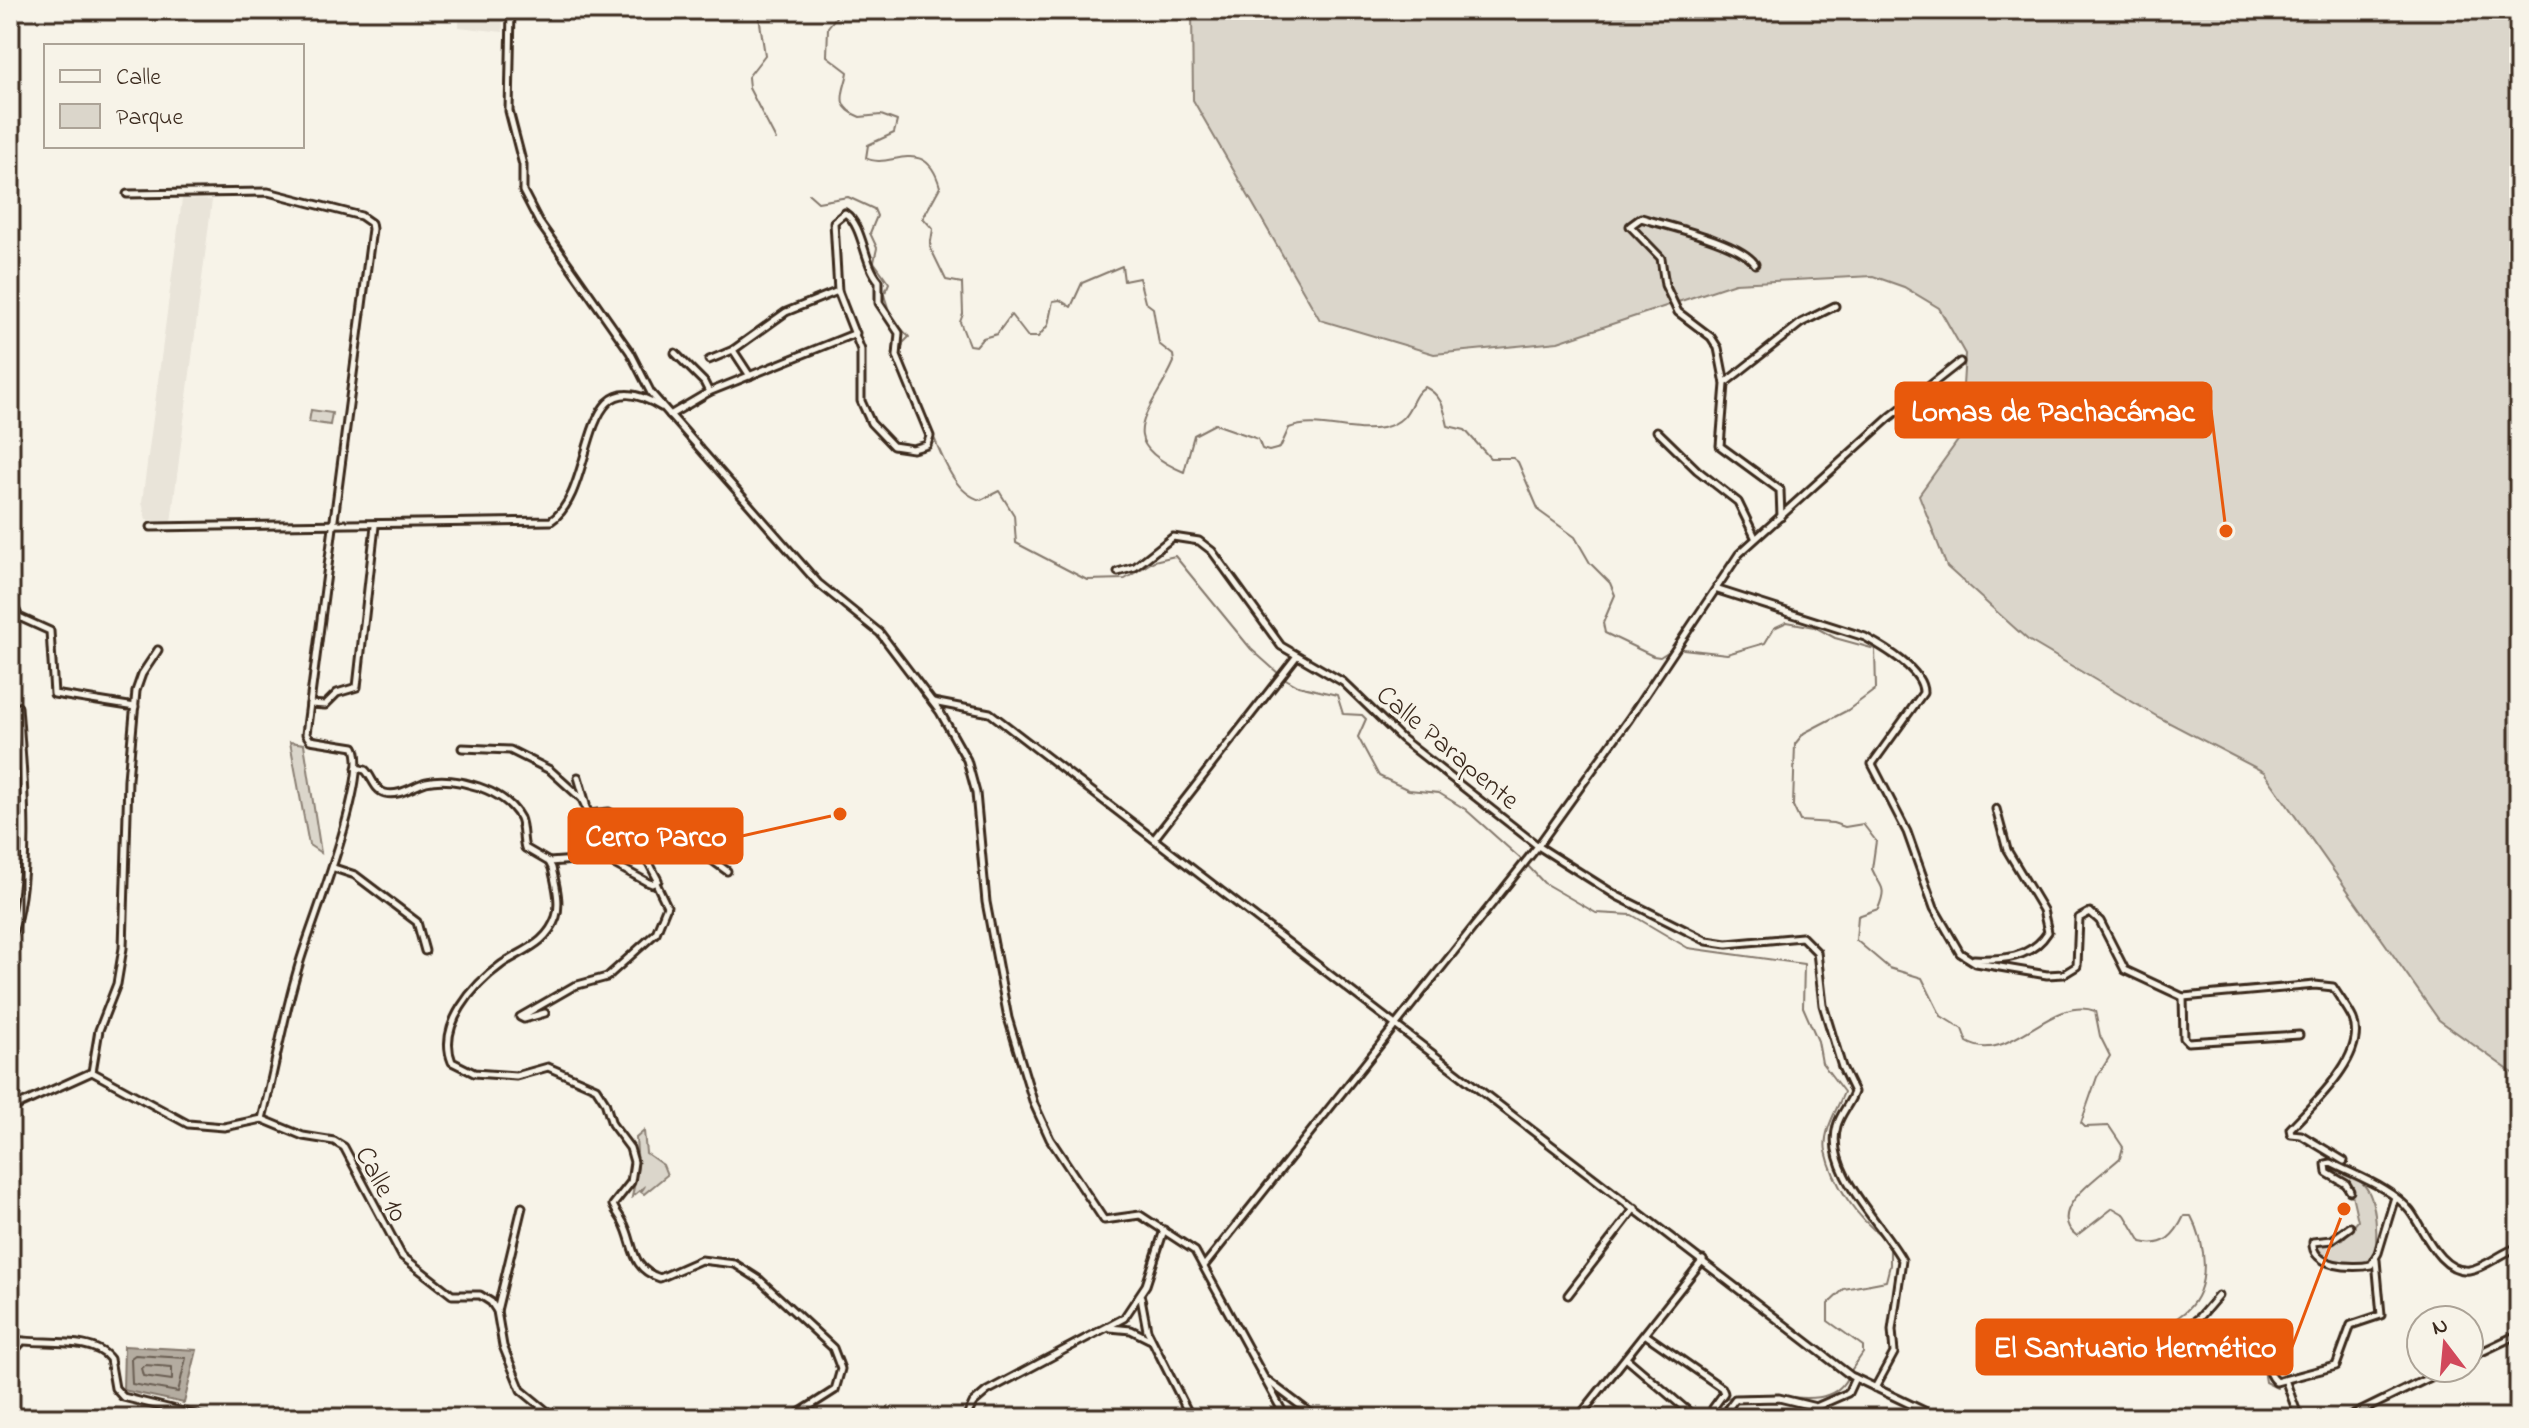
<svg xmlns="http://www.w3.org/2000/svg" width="2529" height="1428" font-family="'Indie Flower',sans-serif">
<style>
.built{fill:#e9e4d9}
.green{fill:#dbd6cb;stroke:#8b8074;stroke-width:2}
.water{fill:#b4aca0;stroke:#84786c;stroke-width:2}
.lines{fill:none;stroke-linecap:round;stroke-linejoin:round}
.shore{stroke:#6b5e52;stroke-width:2}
.stream{stroke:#84786c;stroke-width:2}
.minor-casing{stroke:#3b2a1e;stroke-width:11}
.minor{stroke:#f7f3e8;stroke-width:5}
.labels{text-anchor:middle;stroke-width:6;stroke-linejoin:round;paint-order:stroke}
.street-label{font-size:28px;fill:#3b2a1e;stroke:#f7f3e8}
.leader{fill:none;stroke:#e8590c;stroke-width:3}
.callout-dot{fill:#e8590c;stroke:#f7f3e8;stroke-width:3}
.callout{fill:#e8590c;stroke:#e8590c;stroke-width:3}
.callout-label{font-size:30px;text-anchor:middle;font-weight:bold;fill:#fff}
</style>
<rect width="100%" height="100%" fill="#f7f3e8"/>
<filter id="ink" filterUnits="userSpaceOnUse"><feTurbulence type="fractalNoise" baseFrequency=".0125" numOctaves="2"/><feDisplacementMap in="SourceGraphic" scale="16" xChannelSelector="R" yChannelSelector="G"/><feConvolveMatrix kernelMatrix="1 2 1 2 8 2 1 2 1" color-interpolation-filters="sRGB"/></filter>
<g filter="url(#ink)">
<g class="built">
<path d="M454,10H502L503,32L459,27V15Z"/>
<path d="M182,199L212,200L171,523L146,520L142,502Z"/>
</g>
<g class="green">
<path d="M1192,10H2519V1082L2514,1074L2439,1020L2264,772L2158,717L2028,640L1947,567L1919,495L1959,439L1967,416L1963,386L1965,354L1939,308L1904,287L1873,276L1735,283L1558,342L1434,354L1320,320L1193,100Z"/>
<path d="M311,410L332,413L330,425L309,422Z"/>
<path d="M290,742L304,744L321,853L309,845Z"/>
<path d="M644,1131L646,1153L663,1165L667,1175L644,1194L641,1192L645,1186L632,1197L638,1167L636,1138Z"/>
<path d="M2331,1166C2341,1171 2357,1176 2364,1185C2377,1199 2379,1241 2373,1258L2364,1264L2352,1265L2324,1259L2314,1245L2343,1239L2358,1221L2351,1190L2329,1172Z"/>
</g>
<path class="water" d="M124,1346L197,1350L184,1403L123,1390Z"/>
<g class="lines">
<g class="shore">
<path d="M135,1355L186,1358L178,1392L132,1384L131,1358Z"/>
<path d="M145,1365L172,1367V1380L143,1376L141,1368Z"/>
</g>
<g class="stream">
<path d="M758,10L765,55L748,77L749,88L776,140"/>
<path d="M832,10L836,17L828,27L827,56L848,72C845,91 832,106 860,117L881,115L897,121L894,133L868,145L866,158C889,171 925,133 940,187L923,218L933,229L930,247L946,280L962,283L963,314L960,322L969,345L976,346L983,338L997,334L1011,315L1028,337H1038L1048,325L1053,301L1060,300L1071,307L1082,283L1122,266L1124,281L1139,278L1145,302L1153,308L1159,344L1173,355L1174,362C1152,413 1109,440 1184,472L1194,435L1215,424L1258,439L1262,449L1269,451L1280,448L1289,428C1317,417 1351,434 1382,428C1415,421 1408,396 1425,387C1443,396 1444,410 1448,426L1465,430L1490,458H1513L1518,462L1539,511L1575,537L1590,563L1610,583L1615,595L1603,623L1605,633L1653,656L1660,657L1674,648"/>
<path d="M809,194L818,202L848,197L874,209L877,216L870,233L877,248L874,262L889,283L884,295L892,320"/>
<path d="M897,324L909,337L903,343L900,357"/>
<path d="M925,418C939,443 949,492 981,500L999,491L1014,515L1016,543L1087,580L1125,579L1154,561L1175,556L1251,649L1279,674"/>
<path d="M1683,649L1727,654L1765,643L1774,628L1787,622L1815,627L1835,638L1875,649L1876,689L1848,710L1804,733L1795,744L1793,806L1800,821L1833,823L1845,827L1863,824L1876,841L1872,869C1880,888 1888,885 1878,909L1858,916L1856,940L1889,968L1922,978L1941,1016L1962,1029L1967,1042C2008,1067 2052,994 2095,1011L2100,1036L2110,1056L2097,1077L2081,1123L2085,1127L2109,1126L2123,1147L2120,1158C2105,1173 2042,1210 2077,1236L2113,1208L2125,1215L2141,1242C2164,1248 2175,1235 2184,1216H2191C2206,1244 2212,1287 2186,1311C2172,1323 2151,1333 2152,1354L2157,1362L2235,1367L2246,1365L2259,1345L2265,1382L2277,1388"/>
<path d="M1284,678L1298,686L1337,695L1343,714L1362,715L1366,719L1358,737L1379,776L1409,790L1439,793L1465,809L1522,860"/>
<path d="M1528,866L1544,883L1596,913L1632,915L1688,948L1804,964L1803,1007L1818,1041L1822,1063L1844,1092C1838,1108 1822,1132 1826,1151C1833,1184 1857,1218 1883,1237"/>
<path d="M1850,1372L1863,1353V1346L1828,1321V1304L1844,1289L1886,1281L1890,1265V1245"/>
<path d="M1720,1401C1759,1380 1825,1420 1847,1378"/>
<path d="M1721,1413L1727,1418"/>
</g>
<g class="minor-casing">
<g id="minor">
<path d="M511,10L509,111L523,165V191L539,222L630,352L651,393L818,583L880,633L940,712L967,760L976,793L986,902L1008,1018L1034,1104L1050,1139L1104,1220L1140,1215L1195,1251L1286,1418"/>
<path d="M127,194L268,192L361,216L371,223L372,229L306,734L310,740L354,747C370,773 314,919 303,952C285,1006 276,1064 262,1119"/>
<path d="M845,213C864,226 863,263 879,281V303L899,333L897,356L930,436L927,445L913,449L893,446L871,423L861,401V350L838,291L834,222Z"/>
<path d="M1755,264C1740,242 1667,226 1641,218L1630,226L1661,258L1665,285L1678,312L1711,337L1718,348L1725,384L1720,446L1780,490L1781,517"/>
<path d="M733,350L750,376"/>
<path d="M675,353L704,382L709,392L856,333"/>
<path d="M709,360L733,350L786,312L838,291"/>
<path d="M1725,383L1801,323L1835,306"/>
<path d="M670,415L709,392"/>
<path d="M1657,431L1697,470L1738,502L1755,537"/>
<path d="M151,527L551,521C599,489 575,353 661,407"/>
<path d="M1118,572L1135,567L1173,537L1199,541L1212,551L1281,646L1343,682L1402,739L1538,846L1617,896L1707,941L1727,944L1802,937L1817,952L1823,1005L1842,1067L1854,1092C1850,1104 1840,1114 1837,1126C1824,1172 1882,1223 1902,1260L1892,1330L1894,1353L1875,1388"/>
<path d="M1718,590L1865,637C1883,647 1924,670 1923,693L1872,764L1907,832L1934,908L1960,953L1976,963L2047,975L2064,974L2077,966L2079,918L2090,912L2100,921L2125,970L2183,997L2315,985L2333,987C2339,997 2348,1008 2353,1019C2368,1055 2312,1105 2290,1129L2291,1134L2301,1135L2344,1161"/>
<path d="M10,598L19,617L50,631L54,694L135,707"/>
<path d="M933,702L990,713L1851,1376L1939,1418"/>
<path d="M310,704L325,705L337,693L357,687L375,526"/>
<path d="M462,748L510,750L550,770L582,799L591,818L610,825L648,861L658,880L652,884L647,882L603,858L549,862"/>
<path d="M356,768L365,770C372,776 374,790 385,793C399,797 413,786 426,782C455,775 506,790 520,818C524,828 522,838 525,848L549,862L552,868C555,882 561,902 556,917C547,944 523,950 502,964C474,984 437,1026 452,1062L474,1073L516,1076L548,1067L596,1088L605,1102L612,1124L630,1148L634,1162L631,1182L613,1205C616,1212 620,1216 623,1222C635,1244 629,1268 660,1278L701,1260L735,1264L760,1280L833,1348L841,1369L835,1390L791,1418"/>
<path d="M578,777L586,804"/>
<path d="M588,814L609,812L640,833L686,841L727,871"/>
<path d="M1154,839L1296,657"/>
<path d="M334,868L355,875L417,922L425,951"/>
<path d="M10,941C34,881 23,772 18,707"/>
<path d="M1974,959C2002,960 2031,959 2048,932L2043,910L2007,850L1996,809"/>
<path d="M2183,997L2184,1038L2188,1042L2299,1035"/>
<path d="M545,1013L524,1019L520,1017L574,986L607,977L656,933L667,906L656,883"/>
<path d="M92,1072L99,1030L117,984L123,948L128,779L136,691L142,674L158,650"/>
<path d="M10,1109L92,1072L188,1124L224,1127L262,1119L303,1136L334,1141L344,1147L402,1256L452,1295H480L491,1302L497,1311L503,1346L521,1390L555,1418"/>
<path d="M2350,1191L2346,1184L2327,1173L2326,1164L2331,1163C2356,1176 2392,1188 2410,1211C2424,1229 2439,1273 2469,1270C2485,1268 2502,1252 2519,1247"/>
<path d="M2350,1227L2332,1240L2313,1242C2311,1267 2353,1269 2371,1265L2378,1253L2395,1197"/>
<path d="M1204,1266L1538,846L1629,719L1739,554L1890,417L1960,362"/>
<path d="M1568,1295L1635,1208"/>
<path d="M2218,1296L2200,1317L2166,1344L2167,1355L2236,1361L2243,1359L2251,1343L2261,1340C2271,1353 2262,1370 2276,1382L2336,1366L2351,1325L2381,1315L2376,1260"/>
<path d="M1141,1298L1147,1330L1191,1418"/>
<path d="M497,1311L522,1207"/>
<path d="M1110,1328L1131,1330L1149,1339"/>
<path d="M1646,1335L1722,1388L1724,1393L1713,1408L1722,1418"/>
<path d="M10,1339C39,1346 93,1335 110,1359L115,1388L123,1397L208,1418"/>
<path d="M10,1355L21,1343"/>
<path d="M2469,1358L2519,1334"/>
<path d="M1627,1359L1696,1418"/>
<path d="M1264,1378L1317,1418"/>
<path d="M2286,1382L2299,1418"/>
<path d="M966,1418L973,1403L987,1391L1124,1318L1146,1285L1164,1230"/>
<path d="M1578,1418L1703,1260"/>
<path d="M1738,1418L1729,1407L1735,1399L1779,1398L1816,1407L1848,1393L1855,1378"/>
<path d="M2347,1418L2449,1368"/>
</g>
</g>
<use href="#minor" class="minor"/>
</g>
</g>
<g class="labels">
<g class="street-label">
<text transform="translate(1449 746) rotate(40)" y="10">Calle Parapente</text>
<text transform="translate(383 1183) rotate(62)" y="10">Calle 10</text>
</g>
</g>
<path class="leader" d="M2226 531L2211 410M840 814L742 836M2344 1209L2292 1347"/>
<g class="callout-dot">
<circle cx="2226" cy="531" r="8"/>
<circle cx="840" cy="814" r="8"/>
<circle cx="2344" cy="1209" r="8"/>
</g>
<g class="callout">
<rect x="1896" y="383" width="315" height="54" rx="8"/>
<rect x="569" y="809" width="173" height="54" rx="8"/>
<rect x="1977" y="1320" width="315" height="54" rx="8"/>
</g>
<g class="callout-label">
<text x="2053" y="421">Lomas de Pachacámac</text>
<text x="656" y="846">Cerro Parco</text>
<text x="2135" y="1357">El Santuario Hermético</text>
</g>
<rect width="2529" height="1428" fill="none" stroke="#f7f3e8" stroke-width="40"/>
<rect x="20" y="20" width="2489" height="1388" fill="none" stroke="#3b2a1e" stroke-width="3" filter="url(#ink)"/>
<rect x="44" y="44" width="260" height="104" fill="#f7f3e8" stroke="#aca397" stroke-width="2"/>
<rect x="60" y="70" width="40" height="12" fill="#f7f3e8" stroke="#aca397" stroke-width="2"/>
<text x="116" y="84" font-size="24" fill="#3b2a1e">Calle</text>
<rect x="60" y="104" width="40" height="24" fill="#dbd6cb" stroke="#aca397" stroke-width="2"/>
<text x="116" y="124" font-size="24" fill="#3b2a1e">Parque</text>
<g transform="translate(2445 1344) rotate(344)"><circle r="38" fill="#f7f3e8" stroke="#aca397" stroke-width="2"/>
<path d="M0-6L14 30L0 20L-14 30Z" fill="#d1495b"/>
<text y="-12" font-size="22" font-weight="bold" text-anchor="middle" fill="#3b2a1e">N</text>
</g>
</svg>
